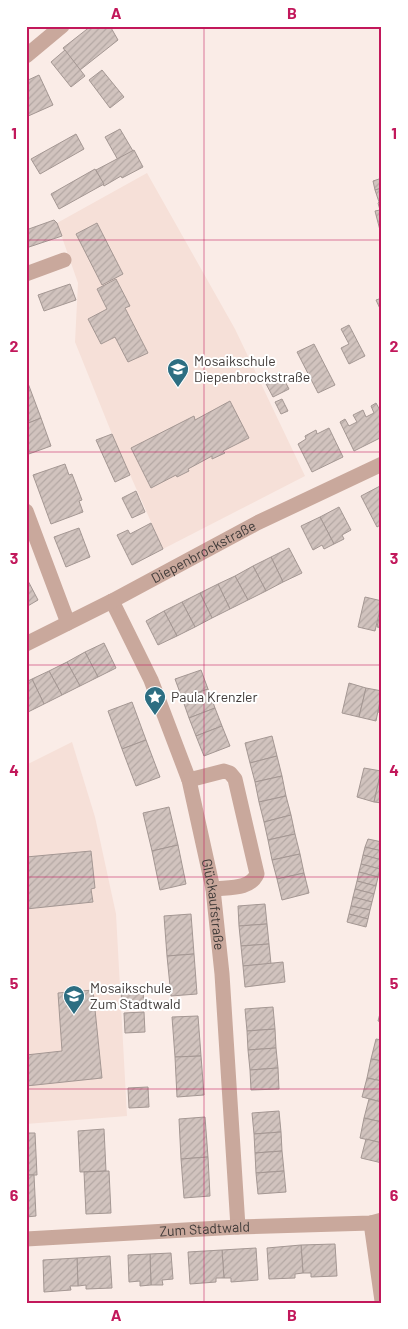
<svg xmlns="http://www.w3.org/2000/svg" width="408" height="1329" font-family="Barlow,sans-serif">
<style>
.built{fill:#f6e0d8}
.building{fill:url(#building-hatch);stroke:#a49793}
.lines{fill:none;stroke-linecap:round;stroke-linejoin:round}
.minor{stroke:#c9a89c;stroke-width:15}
.grid{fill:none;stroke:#c2185b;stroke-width:1;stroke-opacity:0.55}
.labels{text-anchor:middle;stroke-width:4;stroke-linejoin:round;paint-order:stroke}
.poi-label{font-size:14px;fill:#403b39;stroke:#fff;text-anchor:start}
.street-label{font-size:14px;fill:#403b39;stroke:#fff}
.neatline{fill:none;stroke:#c2185b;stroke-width:2}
.grid-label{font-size:16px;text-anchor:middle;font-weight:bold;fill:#c2185b}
</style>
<defs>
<pattern id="building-hatch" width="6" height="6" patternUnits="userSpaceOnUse" patternTransform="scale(1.25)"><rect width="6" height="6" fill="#d1c3be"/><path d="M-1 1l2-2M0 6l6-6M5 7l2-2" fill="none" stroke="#b4a8a4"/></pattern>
</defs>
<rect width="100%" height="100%" fill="#faece7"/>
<g class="built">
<path d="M147,173L235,329L305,476L163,549L112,434L75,342L78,283L57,223Z"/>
<path d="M72,742L95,817L116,914L127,1116L26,1124V765Z"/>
</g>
<g class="building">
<path d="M91,26H110L118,40L80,70L63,48Z"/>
<path d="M65,50L85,76L71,87L51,62Z"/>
<path d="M102,70L124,97L110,108L89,80Z"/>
<path d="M39,75L53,105L26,117V81Z"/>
<path d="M120,129L133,151L118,160L105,137Z"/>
<path d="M76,134L84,149L40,174L31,159Z"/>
<path d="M134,150L143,167L122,178L121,176L104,186L96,170Z"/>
<path d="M95,169L104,184L59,209L51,194Z"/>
<path d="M382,178V188L375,190L373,181Z"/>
<path d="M382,188V202H379L375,190Z"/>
<path d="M379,202H382V238L375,211L380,210L378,203Z"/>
<path d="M54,220L57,223L62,236L26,248V230Z"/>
<path d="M97,223L123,274L102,285L76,234Z"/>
<path d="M116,279L130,306L125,308L148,353L128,362L115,337L101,344L88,319L107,309L97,289Z"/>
<path d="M70,284L76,300L44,311L38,295Z"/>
<path d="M382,298V313L376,300Z"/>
<path d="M349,325L365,356L349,364L341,348L349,344L341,329Z"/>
<path d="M314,344L335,385L318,393L297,352Z"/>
<path d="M280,372L289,389L273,397L264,380Z"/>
<path d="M26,378L41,418L26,424Z"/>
<path d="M282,399L288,411L281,414L275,402Z"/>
<path d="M230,401L249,438L223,451L225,453L212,459V456L188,469L189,471L177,477L176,475L151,488L131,448L194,416L195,420Z"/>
<path d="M376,403L382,414V437L354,451L340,422L345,419L349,426L357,422L353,415L363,410L366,417L374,413L371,406Z"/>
<path d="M41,418L51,446L26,455V424Z"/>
<path d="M329,428L343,457L312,472L298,444L306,439L305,436L316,430L317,434Z"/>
<path d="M112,434L130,475L115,482L96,440Z"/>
<path d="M65,464L69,475L72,474L82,500L79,501L83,512L51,524L33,475Z"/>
<path d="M382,485V524L377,527L361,496Z"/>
<path d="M136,491L145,512L132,518L122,498Z"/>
<path d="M339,507L351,530L342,535L344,539L334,544L320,517Z"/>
<path d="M320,517L334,544L324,549L322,545L313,550L301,526Z"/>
<path d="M151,523L163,549L132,565L117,535L128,530L130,534Z"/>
<path d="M79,528L90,557L66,567L54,537Z"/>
<path d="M289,548L302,573L283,582L271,557Z"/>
<path d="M271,557L283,582L266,591L253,566Z"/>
<path d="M253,566L266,591L248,600L235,576Z"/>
<path d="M235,576L248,600L230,609L218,584Z"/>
<path d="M26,577L38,600L26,607Z"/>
<path d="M218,584L230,609L212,618L200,593Z"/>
<path d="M200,593L212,618L195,627L182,602Z"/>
<path d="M365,597L382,601L375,631L358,627Z"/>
<path d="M182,602L195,627L177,636L164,611Z"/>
<path d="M382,604V628L377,627Z"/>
<path d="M164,611L177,636L158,645L146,621Z"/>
<path d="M104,643L116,668L98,677L85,652Z"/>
<path d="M85,652L98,677L80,686L67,662Z"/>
<path d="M67,662L80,686L62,695L49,671Z"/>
<path d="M201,670L208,689L182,698L175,679Z"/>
<path d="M49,671L62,695L44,704L32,679Z"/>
<path d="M32,679L44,704L26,713V682Z"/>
<path d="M349,683L366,688L359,717L342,713Z"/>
<path d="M366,688L382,691L376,721L359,717Z"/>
<path d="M208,689L215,708L189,718L182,698Z"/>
<path d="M382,697V713L378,712Z"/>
<path d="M132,702L146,740L122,749L108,711Z"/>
<path d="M215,708L222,726L196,736L189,718Z"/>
<path d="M222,726L230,746L204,756L196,736Z"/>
<path d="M272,736L277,756L250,763L245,743Z"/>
<path d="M146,740L160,777L136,786L122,749Z"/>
<path d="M277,756L282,776L255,782L250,763Z"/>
<path d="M364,768L381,771L374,802L357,797Z"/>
<path d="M381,771L382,772V803L374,802Z"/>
<path d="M282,776L286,796L259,802L255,782Z"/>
<path d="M286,796L291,815L264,822L259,802Z"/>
<path d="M169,807L178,845L152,851L143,813Z"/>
<path d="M291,815L295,834L268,840L264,822Z"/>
<path d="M295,834L300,854L272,860L268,840Z"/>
<path d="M368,839L382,842V851L365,847Z"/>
<path d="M178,845L186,884L160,890L152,851Z"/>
<path d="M365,847L382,851V860L363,855Z"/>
<path d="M91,851L95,888L91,889L93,902L26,909V857Z"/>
<path d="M300,854L304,873L277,879L272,860Z"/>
<path d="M363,855L382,860L380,869L361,864Z"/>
<path d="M361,864L380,869L378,877L359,872Z"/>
<path d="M359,872L378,877L376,886L357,881Z"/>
<path d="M304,873L309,893L282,900L277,879Z"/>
<path d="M357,881L376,886L374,894L355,889Z"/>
<path d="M355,889L374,894L372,902L353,897Z"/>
<path d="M353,897L372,902L370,910L351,906Z"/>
<path d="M265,904L267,924L239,926L238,906Z"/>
<path d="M351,906L370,910L368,919L349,914Z"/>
<path d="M191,914L194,954L167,956L164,916Z"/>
<path d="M349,914L368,919L366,927L347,922Z"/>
<path d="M267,924L269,944L241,946L239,926Z"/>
<path d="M269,944L271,964L243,966L241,946Z"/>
<path d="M194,954L197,994L171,996L167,956Z"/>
<path d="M283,962L285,982L245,987L243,966Z"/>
<path d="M143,989L144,1007L122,1008L121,990Z"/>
<path d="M93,990L102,1078L26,1086V1055L62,1051L58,993Z"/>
<path d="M382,1006V1022L378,1021Z"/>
<path d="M273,1007L275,1029L247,1031L245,1009Z"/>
<path d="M144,1012L145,1032L125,1033L124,1013Z"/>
<path d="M198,1016L201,1056L175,1057L172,1017Z"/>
<path d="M275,1029L276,1048L248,1050L247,1031Z"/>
<path d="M376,1039L382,1040V1061L371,1059Z"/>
<path d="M276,1048L278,1068L250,1070L248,1050Z"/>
<path d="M201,1056L204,1095L177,1097L175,1057Z"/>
<path d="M371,1059L382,1061V1081L367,1078Z"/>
<path d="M278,1068L279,1089L251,1090L250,1070Z"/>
<path d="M367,1078L382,1081V1102L362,1097Z"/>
<path d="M148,1087L149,1107L129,1108L128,1088Z"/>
<path d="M369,1099L382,1102V1122L364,1118Z"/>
<path d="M279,1111L281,1132L254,1134L252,1113Z"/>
<path d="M205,1117L208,1157L181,1159L179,1119Z"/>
<path d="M364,1118L382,1122V1143L360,1138Z"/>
<path d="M104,1129L106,1171L80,1172L78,1131Z"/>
<path d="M281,1132L282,1151L255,1153L254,1134Z"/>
<path d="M26,1133H35L37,1175H26Z"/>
<path d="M366,1139L382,1143V1163L361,1158Z"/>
<path d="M282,1151L284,1171L256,1173L255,1153Z"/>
<path d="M208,1157L210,1196L184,1198L181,1159Z"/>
<path d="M109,1171L111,1213L86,1214L84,1172Z"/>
<path d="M284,1171L286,1192L258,1194L256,1173Z"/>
<path d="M26,1175H34L36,1216L26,1217Z"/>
<path d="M335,1244L337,1276L311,1277V1273H303L301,1245Z"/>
<path d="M301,1245L303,1273L295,1274V1278L269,1279L267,1248Z"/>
<path d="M256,1248L258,1280L231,1282V1278H224L222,1250Z"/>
<path d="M222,1250L224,1278H216V1282L190,1284L188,1252Z"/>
<path d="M171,1253L173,1279L162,1280L163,1285H151L150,1254Z"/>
<path d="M150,1254L151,1285L140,1286V1281L129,1282L128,1255Z"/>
<path d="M110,1256L112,1288L86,1289V1285L78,1286L77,1258Z"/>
<path d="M77,1258L78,1286H70L71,1290L44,1292L43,1260Z"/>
</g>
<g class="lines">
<g class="minor">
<path d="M26,56L62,26"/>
<path d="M26,274L64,260"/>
<path d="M26,511L68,623"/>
<path id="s1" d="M112,601L151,680L189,780L213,889L222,974L238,1227"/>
<path id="s2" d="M26,644L112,601L257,523L382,464"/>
<path d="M189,780L224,771L230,773L235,779L257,874C250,890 228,887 213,889"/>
<path d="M371,1223L382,1301"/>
<path id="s3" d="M26,1239L238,1227L371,1223L382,1220"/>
</g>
</g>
<path class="grid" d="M204,26V1303M26,240H382M26,452H382M26,665H382M26,877H382M26,1089H382"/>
<defs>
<g id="school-pin" transform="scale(1.125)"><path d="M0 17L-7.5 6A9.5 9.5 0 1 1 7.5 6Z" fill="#2d6e82" stroke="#fff"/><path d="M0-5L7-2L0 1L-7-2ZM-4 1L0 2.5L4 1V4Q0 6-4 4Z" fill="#fff"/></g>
<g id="sight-pin" transform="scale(1.125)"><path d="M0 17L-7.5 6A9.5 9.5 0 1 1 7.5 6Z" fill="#2d6e82" stroke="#fff"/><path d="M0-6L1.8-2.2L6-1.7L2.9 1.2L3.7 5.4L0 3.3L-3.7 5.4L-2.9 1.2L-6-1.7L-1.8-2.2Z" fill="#fff"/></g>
</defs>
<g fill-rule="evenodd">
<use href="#school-pin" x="178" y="369"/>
<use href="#sight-pin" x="155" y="697"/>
<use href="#school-pin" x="74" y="996"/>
</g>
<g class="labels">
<g class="poi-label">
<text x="194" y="366">Mosaikschule<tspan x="194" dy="16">Diepenbrockstraße</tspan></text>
<text x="171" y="702">Paula Krenzler</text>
<text x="90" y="993">Mosaikschule<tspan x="90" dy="16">Zum Stadtwald</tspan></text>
</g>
<g class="street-label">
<text dy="5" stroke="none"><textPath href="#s2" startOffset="200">Diepenbrockstraße</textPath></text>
<text dy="5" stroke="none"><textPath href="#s1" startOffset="322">Glückaufstraße</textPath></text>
<text dy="5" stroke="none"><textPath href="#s3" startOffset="179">Zum Stadtwald</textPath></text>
</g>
</g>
<rect width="408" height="1329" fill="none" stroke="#ffffff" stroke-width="55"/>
<rect x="28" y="28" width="352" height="1274" class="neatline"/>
<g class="grid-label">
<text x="116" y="19">A</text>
<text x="292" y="19">B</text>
<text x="14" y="139">1</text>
<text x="394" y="139">1</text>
<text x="14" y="352">2</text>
<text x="394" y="352">2</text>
<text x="14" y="564">3</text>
<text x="394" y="564">3</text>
<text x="14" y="776">4</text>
<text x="394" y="776">4</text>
<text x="14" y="989">5</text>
<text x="394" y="989">5</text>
<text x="14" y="1201">6</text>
<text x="394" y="1201">6</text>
<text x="116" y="1321">A</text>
<text x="292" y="1321">B</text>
</g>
</svg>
